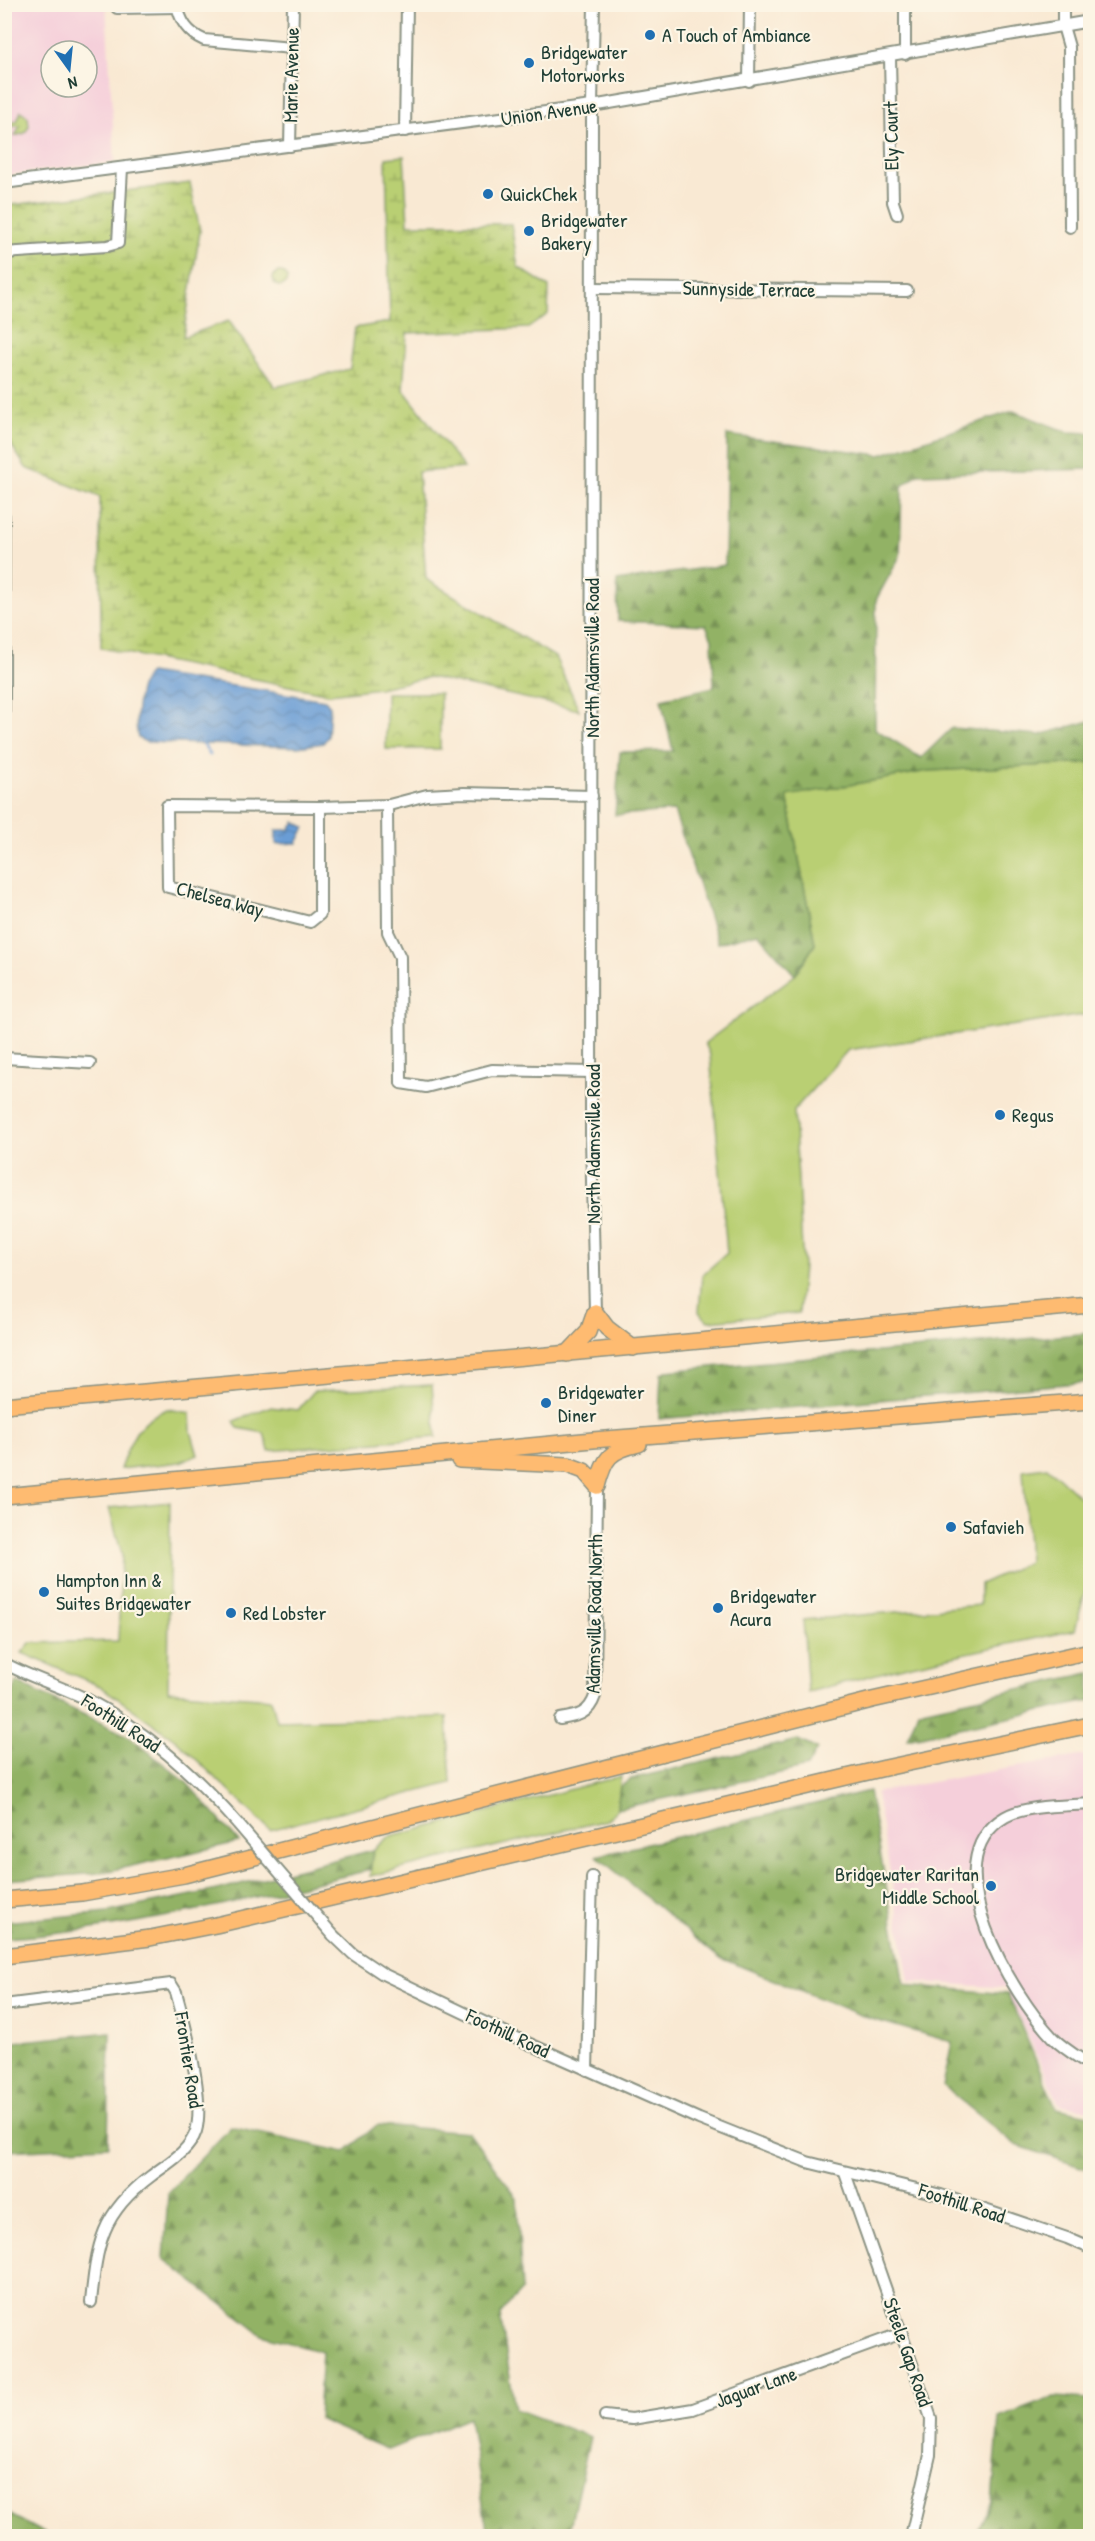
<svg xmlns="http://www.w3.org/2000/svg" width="1095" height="2541" font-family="'Patrick Hand',sans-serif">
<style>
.built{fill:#f5cfda;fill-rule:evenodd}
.grass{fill:#b9cf73;stroke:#6c8654;stroke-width:1.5}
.forest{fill:url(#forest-firs);stroke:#58784c;stroke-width:1.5}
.wetland{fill:url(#wetland-marsh);stroke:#6c8654;stroke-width:1.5}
.park{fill:url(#park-crowns);stroke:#6c8654;stroke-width:1.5}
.water{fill:url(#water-waves);stroke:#446d84;stroke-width:1.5}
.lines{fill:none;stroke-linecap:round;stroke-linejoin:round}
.stream{stroke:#6a9dd5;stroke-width:3}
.minor-casing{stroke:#8c9384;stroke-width:14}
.highway-casing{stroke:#8c9384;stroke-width:18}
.minor{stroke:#fff;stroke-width:10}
.highway{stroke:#febb71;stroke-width:15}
.minor-bridge-casing{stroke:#8c9384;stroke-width:14;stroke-linecap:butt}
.minor-bridge{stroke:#fff;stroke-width:10}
.poi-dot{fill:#1f6fb2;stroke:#fcf5e5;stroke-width:2}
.labels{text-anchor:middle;stroke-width:4.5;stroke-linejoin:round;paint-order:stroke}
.poi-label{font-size:20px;fill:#1f3d34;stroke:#fcf5e5;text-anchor:start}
.street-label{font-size:20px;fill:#1f3d34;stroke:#fcf5e5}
</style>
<defs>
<pattern id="forest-firs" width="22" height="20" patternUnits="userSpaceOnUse" patternTransform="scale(1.5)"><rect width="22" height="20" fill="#92b265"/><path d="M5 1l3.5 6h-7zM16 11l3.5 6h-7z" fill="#779254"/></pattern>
<pattern id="wetland-marsh" width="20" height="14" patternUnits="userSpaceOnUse" patternTransform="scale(1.5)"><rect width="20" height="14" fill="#b9cf73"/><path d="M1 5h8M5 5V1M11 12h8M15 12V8" fill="none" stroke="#96a95f"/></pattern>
<pattern id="park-crowns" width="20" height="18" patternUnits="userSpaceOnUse" patternTransform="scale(1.5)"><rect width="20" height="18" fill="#b9cf73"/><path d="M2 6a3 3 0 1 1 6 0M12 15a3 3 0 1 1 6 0" fill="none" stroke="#96a95f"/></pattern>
<pattern id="water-waves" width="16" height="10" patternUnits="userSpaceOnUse" patternTransform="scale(1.5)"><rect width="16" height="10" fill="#6a9dd5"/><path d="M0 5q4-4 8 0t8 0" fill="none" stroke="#5781ae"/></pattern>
</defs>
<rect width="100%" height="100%" fill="#fcf5e5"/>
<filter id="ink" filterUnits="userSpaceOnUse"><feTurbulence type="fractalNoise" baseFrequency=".0167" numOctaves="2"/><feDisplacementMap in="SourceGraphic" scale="12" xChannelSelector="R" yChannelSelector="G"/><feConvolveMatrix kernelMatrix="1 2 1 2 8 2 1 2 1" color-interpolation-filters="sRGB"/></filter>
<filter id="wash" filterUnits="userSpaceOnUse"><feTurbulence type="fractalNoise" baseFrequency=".008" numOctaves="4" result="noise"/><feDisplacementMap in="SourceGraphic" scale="24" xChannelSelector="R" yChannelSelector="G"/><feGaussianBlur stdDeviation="1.35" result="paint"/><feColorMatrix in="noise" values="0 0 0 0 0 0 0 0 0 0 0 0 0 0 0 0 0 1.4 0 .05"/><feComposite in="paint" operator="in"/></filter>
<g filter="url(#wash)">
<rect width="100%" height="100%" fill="#f9e9d3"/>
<g class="built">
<path d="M4,5H106L115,162L5,175ZM51,51H87V87H51Z"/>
<path d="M1090,1754V2110L1059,2104L1006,1988L909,1981L876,1792Z"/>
</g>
<g class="grass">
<path d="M21,111L28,117L29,126L25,133L15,136L20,126L5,127V123L17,121Z"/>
<circle cx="280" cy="279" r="7"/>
<path d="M1090,763V1014L848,1050L794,1110L803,1266L799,1313L708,1321L699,1312L702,1275L727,1253L710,1055L705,1043L795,975L815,944L787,796L928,771Z"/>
<path d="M432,1385L436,1437L269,1451L264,1433L238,1428L234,1421L269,1407L298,1410L314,1391Z"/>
<path d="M167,1409L190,1413L191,1431L198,1455L180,1462L120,1469C131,1440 136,1421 167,1409Z"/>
<path d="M1047,1467L1090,1506V1573L1075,1630L907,1666L808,1692L803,1620L980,1605V1584L1029,1562L1023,1470Z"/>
<path d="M170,1502L168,1691L271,1699L277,1721L447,1717L451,1783L270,1830L176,1740L100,1686L22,1653L30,1643L118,1641L122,1555L109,1508Z"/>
<path d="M621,1776L617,1809L607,1820L370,1876L373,1850L387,1838Z"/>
</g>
<g class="forest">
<path d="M1013,411L1067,432L1090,433V469L918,474L902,486L900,556L876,600L875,729L921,758L952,728L1040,735L1090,721V763L928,771L787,796L815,944L795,975L758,933L718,943L674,811L615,815L620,752L673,751L661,699L714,687L712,639L706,625L618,621L617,581L725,565L727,435L880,455Z"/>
<path d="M1090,1333V1382L659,1419L661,1374L666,1371Z"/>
<path d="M1090,1673V1701L907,1739L918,1711Z"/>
<path d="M16,1682L130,1737L187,1783L239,1842L100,1873L5,1880V1712Z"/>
<path d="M798,1740L817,1749L807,1767L617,1809L620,1787L631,1779Z"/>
<path d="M869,1791L904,1985L1008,1994L1056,2108L1090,2115V2170L1016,2145L943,2086L952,2042L868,2018L718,1957L597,1856Z"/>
<path d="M373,1850L370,1870C249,1898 129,1931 5,1938V1922L108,1912L217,1890Z"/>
<path d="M110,2032L108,2146L5,2151V2043Z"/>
<path d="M377,2125L469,2132L517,2198L522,2290L500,2314L515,2409L590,2437L568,2536H488L469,2417L389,2450L318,2419L322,2352L262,2335L164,2259L168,2193L231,2127L345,2152Z"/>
<path d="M1054,2397L1090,2399V2536H974L992,2502L999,2418Z"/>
<path d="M5,2512L50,2536H5Z"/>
</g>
<path class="wetland" d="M404,156L408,224H511L518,267L549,287L548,314L528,328L407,333L403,389L464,468L418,472L426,579L555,657L579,710L430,677L379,688L329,694L101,648L100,497L26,468L5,435L4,206L190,183L200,231L183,337L229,321L275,387L350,369L355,328L390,322L386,158Z"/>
<rect class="park" x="386" y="693" width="54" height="56"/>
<g class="water">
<path d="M149,673L325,700L330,706L328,737L323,743L298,747L146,742L138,738C134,722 137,683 149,673Z"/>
<path d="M295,822L305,827L297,843L276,844V830H289Z"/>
</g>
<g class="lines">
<path class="stream" d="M201,740L210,755"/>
</g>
</g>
<g filter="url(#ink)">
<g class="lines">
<g class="minor-casing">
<g id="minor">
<path d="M177,4C180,22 188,33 204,40L292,48"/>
<path d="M594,4L592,106L591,1137L595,1312"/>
<path d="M1063,4V26L1069,47L1070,227"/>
<path d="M117,8L177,7"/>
<path d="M905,54V4"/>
<path d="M890,57L893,202L897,214"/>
<path d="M749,81L750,4"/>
<path d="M405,131L407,4"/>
<path d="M290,146L293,4"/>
<path d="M4,183L592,106L1090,21"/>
<path d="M4,253L107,246L118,243L122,168"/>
<path d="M592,288L907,291"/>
<path d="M4,516V726"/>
<path d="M387,805L388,932L400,957L401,1083L426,1087L492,1070L593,1072"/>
<path d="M167,806L320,807V914L310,922L168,887Z"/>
<path d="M320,807L389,805L427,795L464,793L592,796"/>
<path d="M4,1058L90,1063"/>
<path d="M4,1663C31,1678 61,1686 88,1700C147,1731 194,1774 238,1824"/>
<path d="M560,1719C578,1716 589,1714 595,1696L597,1486"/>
<path d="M1090,1804C1066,1806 1026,1805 1005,1817C930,1861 1013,1996 1053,2038C1064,2049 1078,2057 1090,2065"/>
<path d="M333,1935L353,1954L383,1974L523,2041L699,2119L807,2162L941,2195L1067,2238L1090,2248"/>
<path d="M4,2005L171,1984L176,1992C185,2024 205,2100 196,2131C189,2152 168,2163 151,2176C101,2213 97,2244 91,2302"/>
<path d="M587,2070L592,1877"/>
<path d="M845,2173L931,2418L930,2455L911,2536"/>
<path d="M605,2416L632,2419L693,2409L902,2333"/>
</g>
</g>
<g class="highway-casing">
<g id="highway">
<path d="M595,1312L607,1328L633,1348"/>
<path d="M567,1354L588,1332L595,1312"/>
<path d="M4,1405L1090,1305"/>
<path d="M459,1460L568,1465L584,1471L597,1486"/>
<path d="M597,1486C605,1457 609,1451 639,1444"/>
<path d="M4,1496L593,1440L1090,1401"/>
<path d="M4,1900L82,1893L184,1875L872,1700L1090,1651"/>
<path d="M4,1956L150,1938L216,1925L885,1768L1090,1725"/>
</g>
</g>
<use href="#minor" class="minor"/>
<use href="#highway" class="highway"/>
<g class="minor-bridge-casing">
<path id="minor-bridge" d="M238,1824L333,1935"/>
</g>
<use href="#minor-bridge" class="minor-bridge"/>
</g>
</g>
<g class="poi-dot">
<circle cx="650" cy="35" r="6"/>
<circle cx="529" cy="63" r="6"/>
<circle cx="488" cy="194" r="6"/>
<circle cx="529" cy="231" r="6"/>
<circle cx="1000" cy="1115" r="6"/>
<circle cx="546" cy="1403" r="6"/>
<circle cx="951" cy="1527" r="6"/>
<circle cx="44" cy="1592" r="6"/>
<circle cx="718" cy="1608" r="6"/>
<circle cx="231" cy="1613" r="6"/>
<circle cx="991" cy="1886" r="6"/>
</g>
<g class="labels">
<g class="poi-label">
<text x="662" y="42">A Touch of Ambiance</text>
<text x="541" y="59">Bridgewater<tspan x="541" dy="23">Motorworks</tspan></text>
<text x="500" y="201">QuickChek</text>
<text x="541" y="227">Bridgewater<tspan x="541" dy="23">Bakery</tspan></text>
<text x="1012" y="1122">Regus</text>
<text x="558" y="1399">Bridgewater<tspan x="558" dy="23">Diner</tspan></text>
<text x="963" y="1534">Safavieh</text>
<text x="56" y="1587">Hampton Inn &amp;<tspan x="56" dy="23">Suites Bridgewater</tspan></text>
<text x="730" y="1603">Bridgewater<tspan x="730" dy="23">Acura</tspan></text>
<text x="243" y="1620">Red Lobster</text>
<text x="979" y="1881" text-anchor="end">Bridgewater Raritan<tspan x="979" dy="23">Middle School</tspan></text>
</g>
<g class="street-label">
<text transform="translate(291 75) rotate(-89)" y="7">Marie Avenue</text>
<text transform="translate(549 112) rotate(-8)" y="7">Union Avenue</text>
<text transform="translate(891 136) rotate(-91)" y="7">Ely Court</text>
<text transform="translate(749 289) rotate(1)" y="7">Sunnyside Terrace</text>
<text transform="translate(592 658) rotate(-90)" y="7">North Adamsville Road</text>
<text transform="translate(220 899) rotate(15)" y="7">Chelsea Way</text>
<text transform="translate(593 1144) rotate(-90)" y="7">North Adamsville Road</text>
<text transform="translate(594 1614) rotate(-89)" y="7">Adamsville Road North</text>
<text transform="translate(121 1723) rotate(33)" y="7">Foothill Road</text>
<text transform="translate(508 2033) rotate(25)" y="7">Foothill Road</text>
<text transform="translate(189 2060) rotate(81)" y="7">Frontier Road</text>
<text transform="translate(962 2203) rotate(18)" y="7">Foothill Road</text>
<text transform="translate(908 2352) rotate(71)" y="7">Steele Gap Road</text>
<text transform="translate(756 2387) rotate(-20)" y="7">Jaguar Lane</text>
</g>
</g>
<rect width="1095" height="2541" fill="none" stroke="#fcf5e5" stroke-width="24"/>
<g transform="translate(69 69) rotate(165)"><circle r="28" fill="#fcf5e5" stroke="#a4ab9e" stroke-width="1.5"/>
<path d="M0-4.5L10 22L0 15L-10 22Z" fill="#1f6fb2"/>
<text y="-9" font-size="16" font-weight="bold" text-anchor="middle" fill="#1f3d34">N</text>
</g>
</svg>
